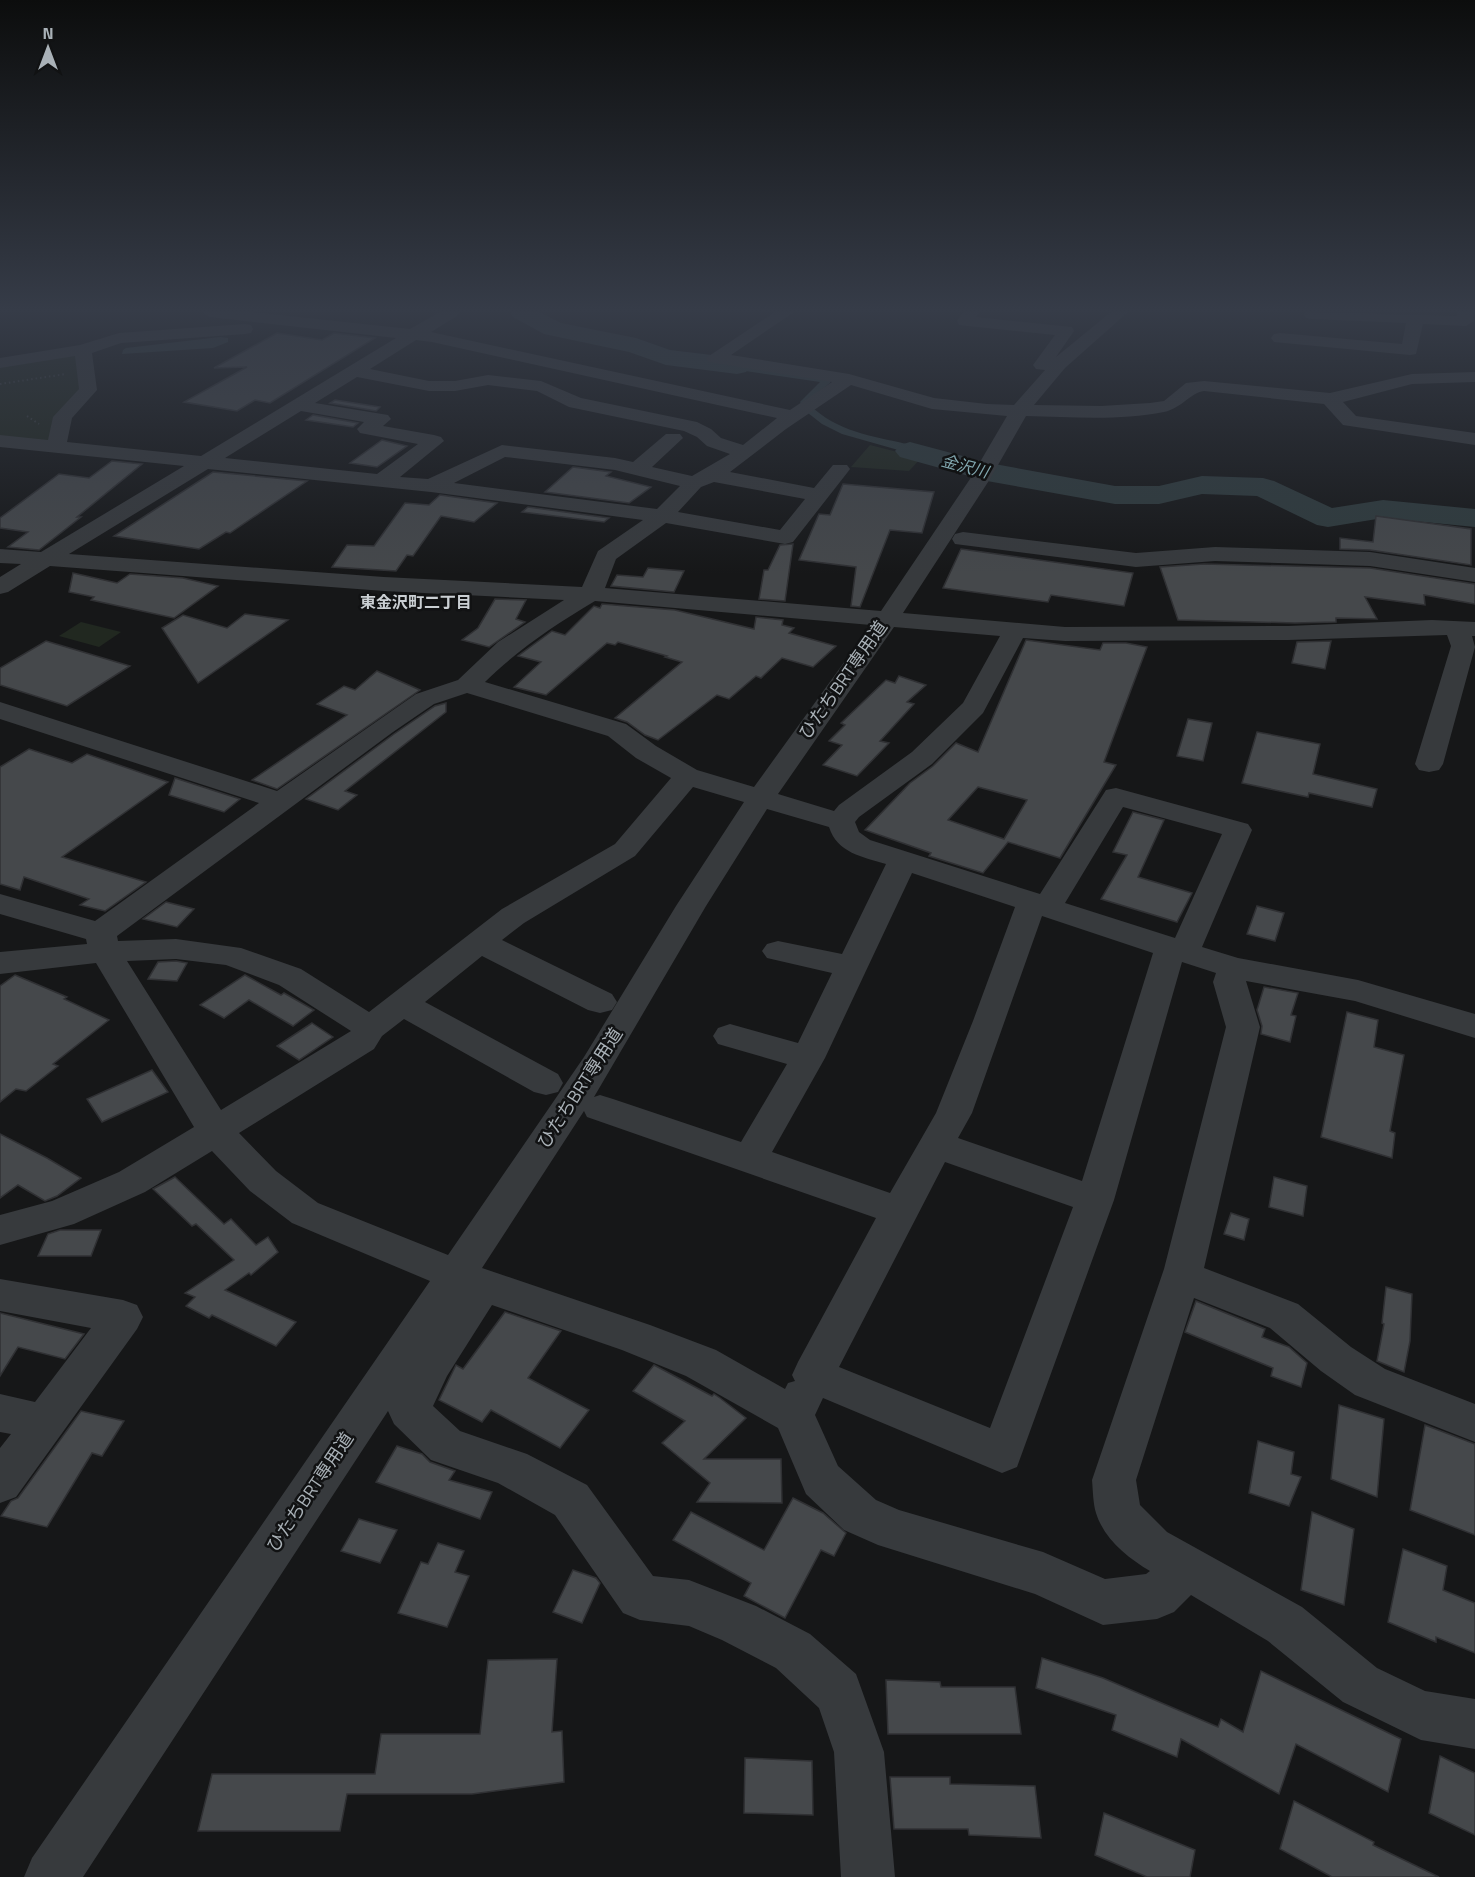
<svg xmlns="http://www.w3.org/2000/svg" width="1475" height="1877" font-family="'Titillium Web','Noto Sans JP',sans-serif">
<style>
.green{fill:#212820}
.water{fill:#2f3b3d}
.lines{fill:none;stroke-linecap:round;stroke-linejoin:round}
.river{fill:#2f3b3d;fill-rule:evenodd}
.building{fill:#45484b;stroke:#303134;stroke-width:1.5;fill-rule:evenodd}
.path{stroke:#3d4144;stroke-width:2;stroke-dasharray:1.5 3;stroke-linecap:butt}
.minor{fill:#373a3d;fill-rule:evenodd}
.labels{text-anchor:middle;stroke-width:5;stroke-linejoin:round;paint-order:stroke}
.far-water-label{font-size:16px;font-style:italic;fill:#82a8b0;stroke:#111213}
.far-neighbourhood-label{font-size:16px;font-weight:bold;fill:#cacfd3;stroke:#111213}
.street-label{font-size:18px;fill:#a9b1b7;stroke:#111213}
</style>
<rect width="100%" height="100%" fill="#161718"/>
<g class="green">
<path d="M81,351L84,390L52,443L0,437V365Z"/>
<path d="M870,445L921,458L909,471L851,467Z"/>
<path d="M81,622L121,632L99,647L59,636Z"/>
</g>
<g class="water">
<path d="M528,312L555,328L640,341L664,352L675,355L667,359C626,336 597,340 554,331C542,329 533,319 521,314Z"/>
<path d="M220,337L228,338V342L213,348L122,354L123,350L126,348Z"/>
<path d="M678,356L831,380L830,383L802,405L800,402L820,382L670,360Z"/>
<path d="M814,409C845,435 877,436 914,446C934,451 954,458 973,464L972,471L842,434L822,424L808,413Z"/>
<path d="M988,471L1115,493H1158L1160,498L1114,497L985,474Z"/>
</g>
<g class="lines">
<g class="river">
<path d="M510,312H539L561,323L636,338L670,350L737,358L746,360L750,366L746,372L737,374L666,365L629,352L544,334L513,317Z"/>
<path d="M910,442L989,463L1115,486H1159L1202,476L1263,478L1274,481L1332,508L1383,500L1475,509V527L1383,518L1328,527L1317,525L1257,496L1202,494L1159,504H1115L987,481L900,457L895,451L900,445Z"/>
</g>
</g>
<g class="building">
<path d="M277,333L322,340L334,333L375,338L270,403L255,400L237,411L184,402L247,367L214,368Z"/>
<path d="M335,400L380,407L376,411L330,403Z"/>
<path d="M313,415L358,423L353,427L306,420Z"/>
<path d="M382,440L407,446L377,467L350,463Z"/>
<path d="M112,461L142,464L77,517H81L39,550L8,547L28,532L0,528V518L59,474L89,478Z"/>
<path d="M573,467L611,472L606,476L651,487L629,503L545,492Z"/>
<path d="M213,472L307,481L230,533L226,532L199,549L114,536Z"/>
<path d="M843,484L934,492L922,533L890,530L860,607L851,606L856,567L799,560L819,514L830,515Z"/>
<path d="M440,495L497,503L474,522L441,516L413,556L407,555L396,571L332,567L347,545L374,546L405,503L429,505Z"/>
<path d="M528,507L609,518L604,522L522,512Z"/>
<path d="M1376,516L1471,529V565L1370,550L1340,549V538L1373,542Z"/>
<path d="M793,544L785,601L759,599L764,570H768L780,545Z"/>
<path d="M961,549L1133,573L1124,606L1051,595L1048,602L943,588Z"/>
<path d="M1204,564L1370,568L1475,584V604L1424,595L1425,605L1365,597L1377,619L1336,618V622L1295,623L1178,620L1160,567Z"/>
<path d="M648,568L684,571L674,592L611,586L617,575L643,577Z"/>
<path d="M73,573L117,583L130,574L183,578L218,586L174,618L91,600L94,597L69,592Z"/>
<path d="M495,599L526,600L516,619L525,622L489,647L462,640L478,628Z"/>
<path d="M602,604L675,610L754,629L756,617L783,620L782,625L794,628L789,633L836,646L813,667L782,658L761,678L756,676L729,699L717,695L658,740L645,735L627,722L615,718L682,662L665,657L667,656L618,642L615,645L607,643L546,695L514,687L541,662L518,656L552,631L565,635L594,606L600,608Z"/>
<path d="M245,614L288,620L198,683L162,628L183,615L227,628Z"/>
<path d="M1026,640L1100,650L1103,643H1126L1147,647L1104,762L1116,765L1060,858L1008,842L983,873L929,856L931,853L865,830L910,783L933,766L956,743L978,752ZM978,787L1027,800L1004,839L948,820Z"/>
<path d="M46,641L130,666L67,706L0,685V668Z"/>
<path d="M1331,641L1325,669L1292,663L1297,642Z"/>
<path d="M377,671L420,690L277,789L252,780L347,715L317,704L344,686L355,690Z"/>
<path d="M899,676L926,685L907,702L914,704L880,741L889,743L857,776L823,765L842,745L829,741L845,725L841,723L886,680L895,683Z"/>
<path d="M446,703V712L345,791L357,795L338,810L306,799L394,734L435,706Z"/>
<path d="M1188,719L1212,723L1203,761L1177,756Z"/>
<path d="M1257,732L1320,744L1313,774L1377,789L1372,807L1309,793L1308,797L1242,783Z"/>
<path d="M29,749L72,763L87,754L168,782L62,857L146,882L105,911L80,905L89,899L24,877L20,890L0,884V767Z"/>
<path d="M175,778L240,799L224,812L169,795Z"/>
<path d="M1133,812L1164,820L1138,877L1192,893L1177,922L1101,899L1127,855L1113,852Z"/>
<path d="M166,902L194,909L177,927L143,919Z"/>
<path d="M1257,906L1284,913L1275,941L1247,934Z"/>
<path d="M176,961L187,963L177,981L148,979L158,962Z"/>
<path d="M15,975L67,997L64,999L109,1020L53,1064L58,1066L26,1091L16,1089L0,1102V986Z"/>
<path d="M245,975L281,995L284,993L314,1010L293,1026L249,1000L224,1018L200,1005Z"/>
<path d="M1264,987L1298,993L1291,1015L1296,1016L1290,1042L1261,1034L1262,1026L1257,1010Z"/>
<path d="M1347,1012L1378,1020L1374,1047L1404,1055L1390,1131L1395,1133L1392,1158L1321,1137Z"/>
<path d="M312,1023L333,1037L299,1060L277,1046Z"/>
<path d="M152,1070L168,1092L102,1122L87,1099Z"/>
<path d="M0,1134L47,1158L81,1178L57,1196L45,1201L18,1185L0,1198Z"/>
<path d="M175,1177L224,1224L231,1219L256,1245L268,1237L278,1252L251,1275L249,1273L225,1290L296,1322L276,1346L212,1315L209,1318L186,1306L195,1297L185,1293L234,1260L196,1224L192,1226L153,1189Z"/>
<path d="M1274,1177L1307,1186L1303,1216L1269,1207Z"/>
<path d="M1231,1213L1249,1219L1244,1240L1224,1234Z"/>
<path d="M60,1230H101L91,1256H38L48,1234Z"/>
<path d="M1386,1287L1412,1294L1410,1341L1404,1372L1377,1361L1384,1324L1382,1323Z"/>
<path d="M1196,1301L1265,1329L1262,1337L1289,1347L1307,1363L1301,1387L1271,1376L1273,1368L1185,1332Z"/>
<path d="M505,1312L561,1331L528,1378L589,1410L560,1448L491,1410L482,1422L439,1400L456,1365L463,1369Z"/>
<path d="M0,1313L84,1334L65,1359L18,1347L0,1376Z"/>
<path d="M654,1365L712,1396L714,1394L720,1398L746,1418L704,1459H781L782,1503L697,1502L710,1483L662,1443L685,1421L633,1391Z"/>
<path d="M1339,1405L1384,1419L1377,1497L1331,1479Z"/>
<path d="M81,1411L124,1421L102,1456L92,1453L47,1527L1,1516L11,1501L18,1498Z"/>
<path d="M1425,1425L1475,1444V1535L1410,1510Z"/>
<path d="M1258,1441L1294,1452L1291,1474L1301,1477L1289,1506L1249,1493Z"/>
<path d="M397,1446L422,1454L430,1462L455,1471L449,1480L492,1492L480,1519L376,1482Z"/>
<path d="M793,1498L823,1513L846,1533L834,1556L821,1550L785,1618L744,1596L751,1583L673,1540L691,1512L764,1550Z"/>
<path d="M1312,1512L1354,1529L1344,1605L1301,1590Z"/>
<path d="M359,1519L397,1530L380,1563L341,1551Z"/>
<path d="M438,1543L464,1551L455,1572L469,1576L447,1627L398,1613L421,1562L428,1564Z"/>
<path d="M1403,1549L1447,1566L1443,1590L1475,1603V1653L1436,1637V1642L1388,1622Z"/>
<path d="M573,1570L596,1578L600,1583L582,1623L553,1612Z"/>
<path d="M1042,1658L1103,1678L1218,1727L1221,1719L1243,1732L1261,1671L1401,1739L1388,1792L1296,1744L1279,1794L1181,1739L1177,1757L1112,1730L1116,1715L1036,1688Z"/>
<path d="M557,1659L552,1732L562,1731L564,1782L472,1794H347L340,1831H198L212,1774H375L381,1734H480L488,1660Z"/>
<path d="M886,1680L940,1682L941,1687H1015L1021,1734H888Z"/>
<path d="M1440,1756L1475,1773V1835L1429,1813Z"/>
<path d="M745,1758L812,1761L813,1815L744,1813Z"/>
<path d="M890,1777H950V1784L1035,1786L1041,1838L969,1835L968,1829H894Z"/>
<path d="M1294,1801L1374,1842L1373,1845L1439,1877H1332L1280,1849Z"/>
<path d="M1104,1813L1195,1850L1190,1877H1147L1095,1855Z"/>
</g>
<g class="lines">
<g class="path">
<path d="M0,384L66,374"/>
<path d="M27,416L39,424"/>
</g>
<g class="minor">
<path d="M202,312H251L410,329L440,312H459L457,316L431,332L790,410L832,382L715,363L709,362L706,358L775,312H794L731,355L849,374L934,398L987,404L1014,405L1045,370L1036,369L1033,365L1055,335L959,325L957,321L963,312H979L976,317L1072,327L1074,331L1056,357L1111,312H1128L1065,368L1034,405L1101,406L1150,403L1164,401L1186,383L1204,381L1330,393L1412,374L1475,372V382L1412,384L1343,402L1356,416L1475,433V445L1343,425L1324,404L1204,391C1190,393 1182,408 1164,412C1119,421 1072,417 1026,416L990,479L903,613L1065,627L1288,626L1432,620L1475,622V636H1472L1475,647L1443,764L1439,770L1429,772L1419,770L1415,764L1451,646L1447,635L1288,640L1065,641L1023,638L983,713L932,764L859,817L855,822L859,832L870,840L1040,894L1106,790L1116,788L1248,824L1252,830L1202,947L1238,958L1358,980L1475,1014V1038L1355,1001L1246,981L1260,1027L1204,1268L1298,1304L1351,1347L1385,1369L1475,1404V1442L1355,1395L1321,1371L1270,1328L1194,1298L1136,1480L1140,1505L1167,1532L1302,1607L1377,1668L1425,1691L1475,1699V1749L1421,1740L1343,1702L1268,1641L1191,1595L1174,1612L1157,1619L1103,1625L1035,1594L878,1545L844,1530L806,1494L778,1428L686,1376L622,1350L492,1305L447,1376L433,1406L460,1431L527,1454L587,1485L653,1576L689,1580L756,1606L810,1634L856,1674L884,1752L895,1877H841L834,1752L819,1708L776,1668L722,1640L689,1626L640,1620L623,1613L555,1515L498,1483L431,1460L394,1424L388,1411L83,1877H24L32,1858L430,1281L292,1223L250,1191L212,1151L145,1192L74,1224L0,1245V1215L52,1201L119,1172L194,1127L96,963L0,974V952L87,944L86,939L0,914V894L95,921L259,803L0,719V702L277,791L416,694L458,680L498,642L564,600L384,591L50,566L8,592L0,594V577L21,564L0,563V549L41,552L184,466L0,447V435L48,440L53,417L79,389L75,356L0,368V358L80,345L119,333L245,324L251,325L253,329L251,333L245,334L121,343L92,353L97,390L72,418L67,442L201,456L396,338L210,317ZM416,340L432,342L777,418L743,445L721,438L711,429L697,422L581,398L541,381L488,375L455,381H429L370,369ZM357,377L429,391H455L488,385L537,391L569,407L684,431L697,437L707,446L730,454L692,476L652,467L683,438L680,434H666L633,462L615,458L502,445L428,479L400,477L444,441L441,437L434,435L383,426L391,419L388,415L315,403ZM851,385L932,409L1007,416L970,479L881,611L605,588L616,559L666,523L785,544L793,542L847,473L850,469L847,465H833L814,488L730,472L786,429ZM301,411L364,422L357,429L360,433L418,444L377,474L225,458ZM505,457L615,470L680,486L657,509L454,483ZM208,469L431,492L643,520L598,551L582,587L384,577L69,554ZM714,482L805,499L780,530L678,512L701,487ZM595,601L871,625L754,787L697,770L656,746L626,724L485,682C520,648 553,626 595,601ZM894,627L1000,636L963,703L912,752L839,805L834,811L778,794ZM467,693L608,736L636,758L671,778L615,844L502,909L369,1012L301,969L241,948L176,939L118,941L117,936L393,732L434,704ZM693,787L744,802L676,906L584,1057L448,1255L318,1203L276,1171L239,1133L374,1049L382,1036L404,1019L534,1092L546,1095L558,1092L563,1083L558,1074L425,1002L482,956L588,1010L600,1013L612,1010L617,1002L612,994L502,940L524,923L635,856ZM1123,807L1222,834L1175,938L1065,903ZM767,809L829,827C837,853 863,857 886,864L842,954L778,941L767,944L762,951L767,958L832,973L798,1043L730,1024L718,1028L713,1036L718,1044L787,1064L741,1142L613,1099L600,1095L594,1097L706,906ZM912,873L1015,907L973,1021L936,1113L890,1193L772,1152L825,1058ZM1042,916L1153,953L1082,1181L958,1138L972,1113ZM176,959L226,965L279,985L351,1031L221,1110L127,961ZM1182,962L1216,973L1213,982L1226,1027L1164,1269L1092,1480C1093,1491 1093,1503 1096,1513C1104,1539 1128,1558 1150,1571L1146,1574L1105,1579L1043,1552L899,1510L876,1500L838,1466L815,1415L823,1398L1002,1473L1017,1467L1114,1200ZM584,1111L587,1117L876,1218L798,1362L792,1375L795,1381L788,1383L785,1389L716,1350L650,1325L482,1268ZM945,1162L1073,1207L990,1428L839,1367Z"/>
<path d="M1305,312L1457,316V312H1473L1474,321L1466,326L1423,324L1416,354L1410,355L1274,342L1271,338L1274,334L1280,333L1402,344L1406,323L1312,319L1306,318L1304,314Z"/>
<path d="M963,532L1136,553L1215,547L1370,552L1475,568V582L1370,566L1215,561L1136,567L955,544L952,539L955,534Z"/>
<path d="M0,1279L123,1300L137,1305L143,1317L137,1329L16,1497L0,1503V1448L11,1434L0,1432V1394L35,1402L91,1328L0,1311Z"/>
</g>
</g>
<linearGradient id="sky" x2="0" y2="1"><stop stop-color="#0c0d0d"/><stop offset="0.54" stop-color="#363c48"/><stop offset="1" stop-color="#363c48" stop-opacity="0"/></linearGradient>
<rect width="1475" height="574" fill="url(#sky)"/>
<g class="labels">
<g class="far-water-label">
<text transform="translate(965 466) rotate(15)" y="6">金沢川</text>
</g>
<g class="far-neighbourhood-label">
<text x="416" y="608">東金沢町二丁目</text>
</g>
<g class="street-label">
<text transform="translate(843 680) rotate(-55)" y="6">ひたちBRT専用道</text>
<text transform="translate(580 1088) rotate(-57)" y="6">ひたちBRT専用道</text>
<text transform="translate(310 1492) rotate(-56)" y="6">ひたちBRT専用道</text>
</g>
</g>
<g transform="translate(48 48)" stroke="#111213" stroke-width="4.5" paint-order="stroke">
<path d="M0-4.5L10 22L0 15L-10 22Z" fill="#a9b1b7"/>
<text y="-9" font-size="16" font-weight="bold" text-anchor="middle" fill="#a9b1b7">N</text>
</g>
</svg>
